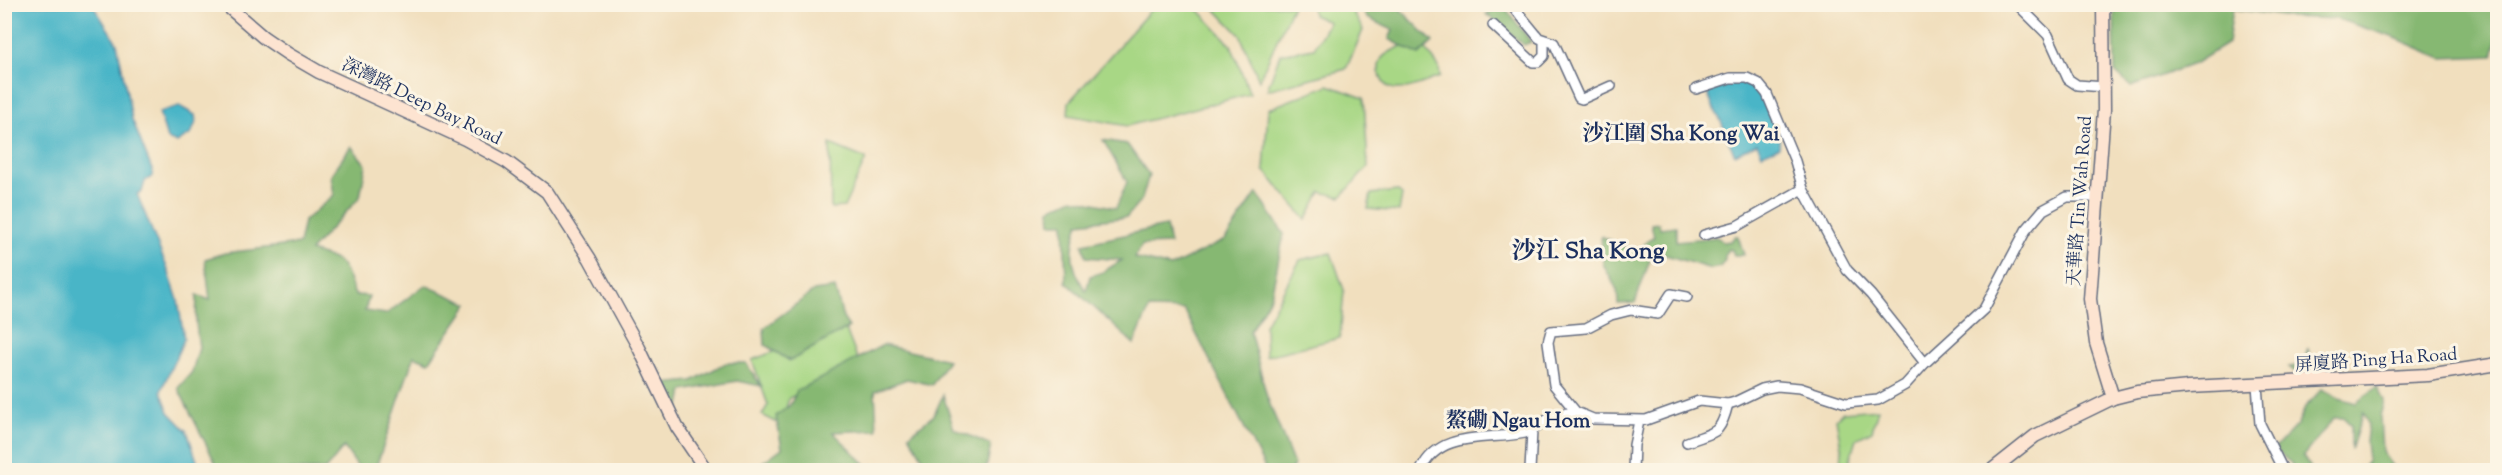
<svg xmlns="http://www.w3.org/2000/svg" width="2502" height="475" font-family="'Sorts Mill Goudy','Noto Serif SC',serif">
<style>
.green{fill:#a8d785;stroke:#628372;stroke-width:1.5}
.forest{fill:#86b872;stroke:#507468;stroke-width:1.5}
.water{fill:#4ab5c7;stroke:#327292;stroke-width:1.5}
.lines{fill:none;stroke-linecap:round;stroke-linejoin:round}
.street-casing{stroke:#666d80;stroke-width:12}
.secondary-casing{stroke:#666d80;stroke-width:15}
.street{stroke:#fff;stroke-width:9}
.secondary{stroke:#fde4d1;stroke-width:12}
.labels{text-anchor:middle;stroke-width:6;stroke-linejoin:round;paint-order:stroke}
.street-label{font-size:18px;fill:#1b2f5e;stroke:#fcf5e5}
.quarter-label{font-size:21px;font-weight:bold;fill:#1b2f5e;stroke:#fcf5e5}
.district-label{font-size:24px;font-weight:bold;fill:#1b2f5e;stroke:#fcf5e5}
</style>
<rect width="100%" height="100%" fill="#fcf5e5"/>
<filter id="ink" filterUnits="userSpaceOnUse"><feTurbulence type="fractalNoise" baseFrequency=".0167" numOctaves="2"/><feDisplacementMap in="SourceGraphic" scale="12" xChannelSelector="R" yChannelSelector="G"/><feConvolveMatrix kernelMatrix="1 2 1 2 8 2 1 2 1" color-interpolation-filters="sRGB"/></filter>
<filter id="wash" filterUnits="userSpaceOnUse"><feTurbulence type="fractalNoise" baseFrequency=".008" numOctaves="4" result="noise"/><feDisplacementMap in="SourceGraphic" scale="24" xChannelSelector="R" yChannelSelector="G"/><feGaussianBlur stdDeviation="1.35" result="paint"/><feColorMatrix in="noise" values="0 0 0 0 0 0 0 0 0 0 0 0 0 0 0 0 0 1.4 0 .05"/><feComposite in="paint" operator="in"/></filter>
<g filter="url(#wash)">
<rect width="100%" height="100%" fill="#f1dfbe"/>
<g class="green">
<path d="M1155,5H1194L1231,45L1250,94L1127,126L1068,115L1069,102Z"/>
<path d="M1211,5H1293L1259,80L1240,35Z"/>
<path d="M1312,5H1349L1363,30L1346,69L1267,90L1280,54L1314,48L1329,22L1313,15Z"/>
<path d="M1402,46L1425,48L1439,67L1440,77C1425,82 1409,90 1394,89C1381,87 1375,69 1382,58C1387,52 1396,49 1402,46Z"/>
<path d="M1328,85L1364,98L1368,167L1341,197L1321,192L1306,220L1264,170L1268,109Z"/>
<path d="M830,144L866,159L844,207L831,208Z"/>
<path d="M1397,191L1402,195L1399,212L1368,209L1371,194Z"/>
<path d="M1331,253L1344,290L1340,338L1266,356L1265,325L1300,260Z"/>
<path d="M844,325L860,365L789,398L781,425L762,415L768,405L752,360Z"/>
<path d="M1878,409L1872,431L1856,439L1847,470H1840L1842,452L1836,419L1843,412Z"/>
</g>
<g class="forest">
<path d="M1360,5H1396L1433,42L1419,55L1389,39L1393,30L1367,18Z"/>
<path d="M2114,5H2497V39L2493,56L2442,58L2393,37L2337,19L2288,17L2233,9L2228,43L2196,63L2131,87L2115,72Z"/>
<path d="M1497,8L1506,9L1531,42L1524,45L1486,14Z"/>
<path d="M1103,140L1127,144L1149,175L1142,199L1127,217L1079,223C1070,250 1069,266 1086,291L1090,276L1103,272L1122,260L1086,257L1083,244L1166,226L1170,244L1142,245L1134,258L1171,267L1225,240L1257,193L1284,234L1271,296L1250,331L1267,397L1294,465L1291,470H1264V466L1184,310L1149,309L1134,344L1066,282L1064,223H1051L1050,209L1073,198L1116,208L1127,182Z"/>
<path d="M351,146L366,165L360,197L310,251C346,262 341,260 355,295L369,296L365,311L386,314L425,285L469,304L429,362L414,356L375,470H360L344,447L325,470H219L178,388L192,372L199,348L196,323L197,295L210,300L205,259L225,253L299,244L304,221L334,195L331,175Z"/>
<path d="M1659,223L1660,228L1676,226V241L1717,237L1723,242L1731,241L1735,236H1738L1744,255H1734L1732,250L1728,249L1725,254V260L1720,267L1711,269L1653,251L1635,303L1618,304L1617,290L1603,264L1601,236L1638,253L1646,242L1654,237L1651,224Z"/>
<path d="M835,288L843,318L849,327L790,361L765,345L764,328L814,291Z"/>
<path d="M883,345L948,360L932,385L907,379L875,391L877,430L833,432L871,470H752L782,448L776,416L790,405L797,391Z"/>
<path d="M2308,348L2312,367H2323L2326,374L2301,377L2289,367L2303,365Z"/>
<path d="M726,363H746L761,386L737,381L683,391L679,410L662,384L692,381Z"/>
<path d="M2377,387L2384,401L2380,416L2382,452L2395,470H2362L2368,461L2366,442L2368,424L2363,412L2351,450V425L2344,418H2334L2303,456L2311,470H2290L2292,464L2274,449L2297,425L2306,406L2322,389L2339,398L2356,403Z"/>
<path d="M943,395L954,429L991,445L986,470H930L909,435L934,415Z"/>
</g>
<g class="water">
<path d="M4,5H93L117,43L132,119L152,170L153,176L145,181L142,192L137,194L168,270L178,300L184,339L161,391L169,412L187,431L200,470H5Z"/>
<path d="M1741,80C1745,82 1751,84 1754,87C1767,99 1782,129 1779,147L1762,154L1757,143L1735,154C1730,146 1728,139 1725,131C1720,116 1710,106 1707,90L1718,84Z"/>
<path d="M179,106L195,115L196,122L191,134L177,143L167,139L159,112Z"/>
</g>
</g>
<g filter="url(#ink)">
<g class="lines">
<g class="street-casing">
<g id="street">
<path d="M1511,4L1539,38L1554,43L1579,98L1582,99L1611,86"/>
<path d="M2017,4L2048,35L2068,79L2077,85L2105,87"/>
<path d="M1493,25L1533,62H1538L1544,56V41"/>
<path d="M1696,89L1730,78H1747L1758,83L1767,94L1795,161L1803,189L1847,270L1871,295L1925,363"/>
<path d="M1704,235L1737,226L1803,189"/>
<path d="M1687,297L1671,294L1658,314L1631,310L1611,315L1586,328L1551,331L1548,342L1554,385L1576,412L1593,419L1646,420L1699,401L1728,404L1735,402L1762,389L1777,386L1800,388L1846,403L1878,400L1905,385L1925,363L1984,309L2026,230L2043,210L2067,197H2097"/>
<path d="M2257,385L2260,424L2283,470"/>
<path d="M1687,442C1716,431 1720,436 1728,404"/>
<path d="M1421,470C1440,429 1489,441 1525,433C1537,430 1543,421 1553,416C1560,413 1569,413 1576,412"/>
<path d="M1530,470L1532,431"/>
<path d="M1633,470L1634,445L1639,421"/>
</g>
</g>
<g class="secondary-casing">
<g id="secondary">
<path d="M225,4L263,37L288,54L319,72L465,139L507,162L547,192L590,259L639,348L677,427L706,470"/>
<path d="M2103,4L2104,110L2090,299L2096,343L2113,398"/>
<path d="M1992,470L2035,436L2113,398L2137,392L2189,387L2428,375L2498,364"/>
</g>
</g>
<use href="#street" class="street"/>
<use href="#secondary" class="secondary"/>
</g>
</g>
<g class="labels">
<g class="street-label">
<text transform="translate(422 101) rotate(26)" y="6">深灣路 Deep Bay Road</text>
<text transform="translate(2079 201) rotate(-86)" y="6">天華路 Tin Wah Road</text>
<text transform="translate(2376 359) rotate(-4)" y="6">屏廈路 Ping Ha Road</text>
</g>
<g class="quarter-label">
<text x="1681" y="140">沙江圍 Sha Kong Wai</text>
<text x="1518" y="427">鰲磡 Ngau Hom</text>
</g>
<g class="district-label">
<text x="1588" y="258">沙江 Sha Kong</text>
</g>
</g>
<rect width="2502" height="475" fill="none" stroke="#fcf5e5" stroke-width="24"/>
</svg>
